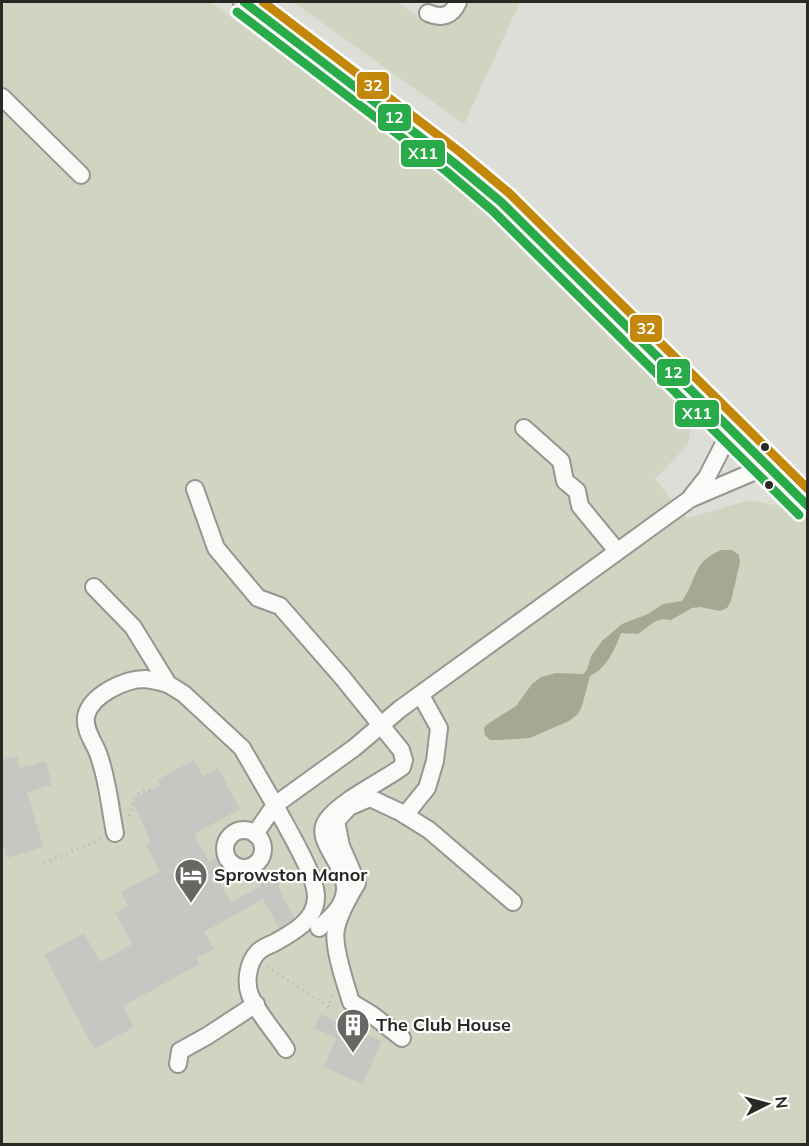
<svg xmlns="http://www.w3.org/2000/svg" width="809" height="1146" font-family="Mulish,sans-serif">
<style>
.green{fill:#d0d5c2}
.water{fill:#a4a993}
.building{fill:#c6c7c2}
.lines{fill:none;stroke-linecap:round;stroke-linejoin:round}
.minor-casing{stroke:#959691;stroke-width:20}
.major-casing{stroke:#8e927e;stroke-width:24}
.path{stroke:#bcbdbb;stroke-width:3;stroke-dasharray:1.5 4.5;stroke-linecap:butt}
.minor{stroke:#fafaf9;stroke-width:16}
.major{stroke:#dadbd2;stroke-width:21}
.bus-1-casing{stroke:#fff;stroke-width:14}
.bus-2-casing{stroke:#fff;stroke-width:14}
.bus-3-casing{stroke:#fff;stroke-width:14}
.bus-1{stroke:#29ab4a;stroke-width:9}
.bus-2{stroke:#29ab4a;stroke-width:9}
.bus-3{stroke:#c38709;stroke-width:9}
.bus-dot{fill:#282924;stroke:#fff;stroke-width:2}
.labels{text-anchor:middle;stroke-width:4.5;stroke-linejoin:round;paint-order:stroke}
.poi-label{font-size:18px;font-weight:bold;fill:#282924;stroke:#fff;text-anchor:start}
.line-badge{stroke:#fff;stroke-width:2}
.badge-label{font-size:16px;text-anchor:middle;font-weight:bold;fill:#fff}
</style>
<rect width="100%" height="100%" fill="#ddded8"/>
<g class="green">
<path d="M2,2H211L458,186L682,409L691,428L688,445L655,479L687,518L750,500L795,509L807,522V1144H2Z"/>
<path d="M293,2H398L425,22L437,25H447L457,21L468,2H520L464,124Z"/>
</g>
<path class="water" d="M721,550H732L739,555L740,562L731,601L727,608L720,611L700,607L692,608L671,620L662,619L654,622L638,634L621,633C615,650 606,669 590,676L582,706L578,714L569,721L530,738L500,740H490L485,735L484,729L486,725L516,706L532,684L541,677L556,673L583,674L587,670L591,656L602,641L622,624L648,614L663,604L682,601C698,579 691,563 721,550Z"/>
<g class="building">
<path d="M17,756L20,768L46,761L52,785L27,792L43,847L7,858L2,840V760Z"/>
<path d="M194,760L203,776L218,768L240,809L194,834L209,862L217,857L223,869L215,873L231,902L261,886L257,879L270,872L294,918L279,928L263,899L204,932L214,949L197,958L200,964L123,1006L134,1027L94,1049L44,955L84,933L100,962L132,944L115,913L128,906L121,892L160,871L146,845L151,842L134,805L136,798L160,785L157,780Z"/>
<path d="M320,1014L381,1041L363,1084L324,1067L336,1038L314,1028Z"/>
</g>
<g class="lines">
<g class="minor-casing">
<g id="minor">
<path d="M428,13C442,19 452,16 458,2"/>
<path d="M2,97L81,175"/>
<path d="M524,428L561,461L565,481L577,491L580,506L617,551"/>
<path d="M195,489L216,548L258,598L280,606L342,677L401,750L404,760L402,767C381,782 342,800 327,820C311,842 352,866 344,896C341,909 329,919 319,928"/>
<path d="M692,496L707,477L731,430"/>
<path d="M94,587L133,627L168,684L184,694L242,748L275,805L255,834"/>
<path d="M405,815L427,788L435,761L439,728L423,699"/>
<circle cx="244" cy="849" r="19"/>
<path d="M115,833C110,808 108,781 99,756C95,743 84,731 86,717C90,695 125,679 145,679C153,680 161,682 168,684"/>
<path d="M402,1038L371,1014L351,1002C346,985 332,946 336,929C339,913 349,897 357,883L341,846L336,821L349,807L370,798L400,812L429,830L513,902"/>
<path d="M286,1049C275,1032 258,1014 250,995C245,982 248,962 258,952C262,948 269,945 274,943C292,933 315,921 316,898C317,876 286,827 275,805L354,748L400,709L672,512L690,499L767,466"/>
<path d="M178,1064L180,1051L207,1036L256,1004"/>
</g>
</g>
<g class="major-casing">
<path id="major" d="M244,2L453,162L501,202L672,370L808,507"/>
</g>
<g class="path">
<path d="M129,816L135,796L147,790L156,794"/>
<path d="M44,863L102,839"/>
<path d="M220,863L228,859"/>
<path d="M277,885L295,875"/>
<path d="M267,967L329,1007L332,994"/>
<path d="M220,1144L225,1142"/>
</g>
<use href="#minor" class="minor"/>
<use href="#major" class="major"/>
<g class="bus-1-casing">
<path id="bus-1" d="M244,2L453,162L501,202L808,506"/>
</g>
<g class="bus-2-casing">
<path id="bus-2" d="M237,12L446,171L493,211L799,515"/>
</g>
<g class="bus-3-casing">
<path id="bus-3" d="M263,2L460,152L509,193L808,489"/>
</g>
<use href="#bus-1" class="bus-1"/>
<use href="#bus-2" class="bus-2"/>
<use href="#bus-3" class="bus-3"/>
</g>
<defs>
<g id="hotel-pin" transform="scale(1.725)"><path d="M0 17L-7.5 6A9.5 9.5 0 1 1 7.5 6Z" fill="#676863" stroke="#fff"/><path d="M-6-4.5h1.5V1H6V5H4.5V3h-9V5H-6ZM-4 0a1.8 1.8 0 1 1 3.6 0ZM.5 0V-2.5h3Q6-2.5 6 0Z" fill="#fff"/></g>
<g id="building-pin" transform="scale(1.725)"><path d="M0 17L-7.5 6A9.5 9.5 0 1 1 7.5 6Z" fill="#676863" stroke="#fff"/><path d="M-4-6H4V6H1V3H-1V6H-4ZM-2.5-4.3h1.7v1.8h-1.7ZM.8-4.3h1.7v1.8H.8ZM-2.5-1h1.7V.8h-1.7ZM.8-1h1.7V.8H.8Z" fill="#fff"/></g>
</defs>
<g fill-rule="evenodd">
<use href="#hotel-pin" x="191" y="875"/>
<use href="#building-pin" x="353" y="1025"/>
</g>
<g class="bus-dot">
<circle cx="765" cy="447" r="5"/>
<circle cx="769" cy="485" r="5"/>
</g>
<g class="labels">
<g class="poi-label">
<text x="214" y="881">Sprowston Manor</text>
<text x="376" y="1031">The Club House</text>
</g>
</g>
<g class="line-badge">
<rect x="356" y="71" width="34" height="29" rx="6" fill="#c38709"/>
<rect x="377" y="103" width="35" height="29" rx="6" fill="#29ab4a"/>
<rect x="400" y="139" width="46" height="29" rx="6" fill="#29ab4a"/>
<rect x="629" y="314" width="34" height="29" rx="6" fill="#c38709"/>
<rect x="656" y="358" width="35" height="29" rx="6" fill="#29ab4a"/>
<rect x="674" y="399" width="46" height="29" rx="6" fill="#29ab4a"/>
</g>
<g class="badge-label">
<text x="373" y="91">32</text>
<text x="394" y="123">12</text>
<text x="423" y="159">X11</text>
<text x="646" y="334">32</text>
<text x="673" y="378">12</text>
<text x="697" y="419">X11</text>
</g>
<rect width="809" height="1146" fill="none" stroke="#282924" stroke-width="6"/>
<g transform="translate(767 1104) rotate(84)" stroke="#ffffff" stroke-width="4.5" paint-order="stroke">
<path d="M0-4.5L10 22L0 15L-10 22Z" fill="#282924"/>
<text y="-9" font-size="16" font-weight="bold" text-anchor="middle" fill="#282924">N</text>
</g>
</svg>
